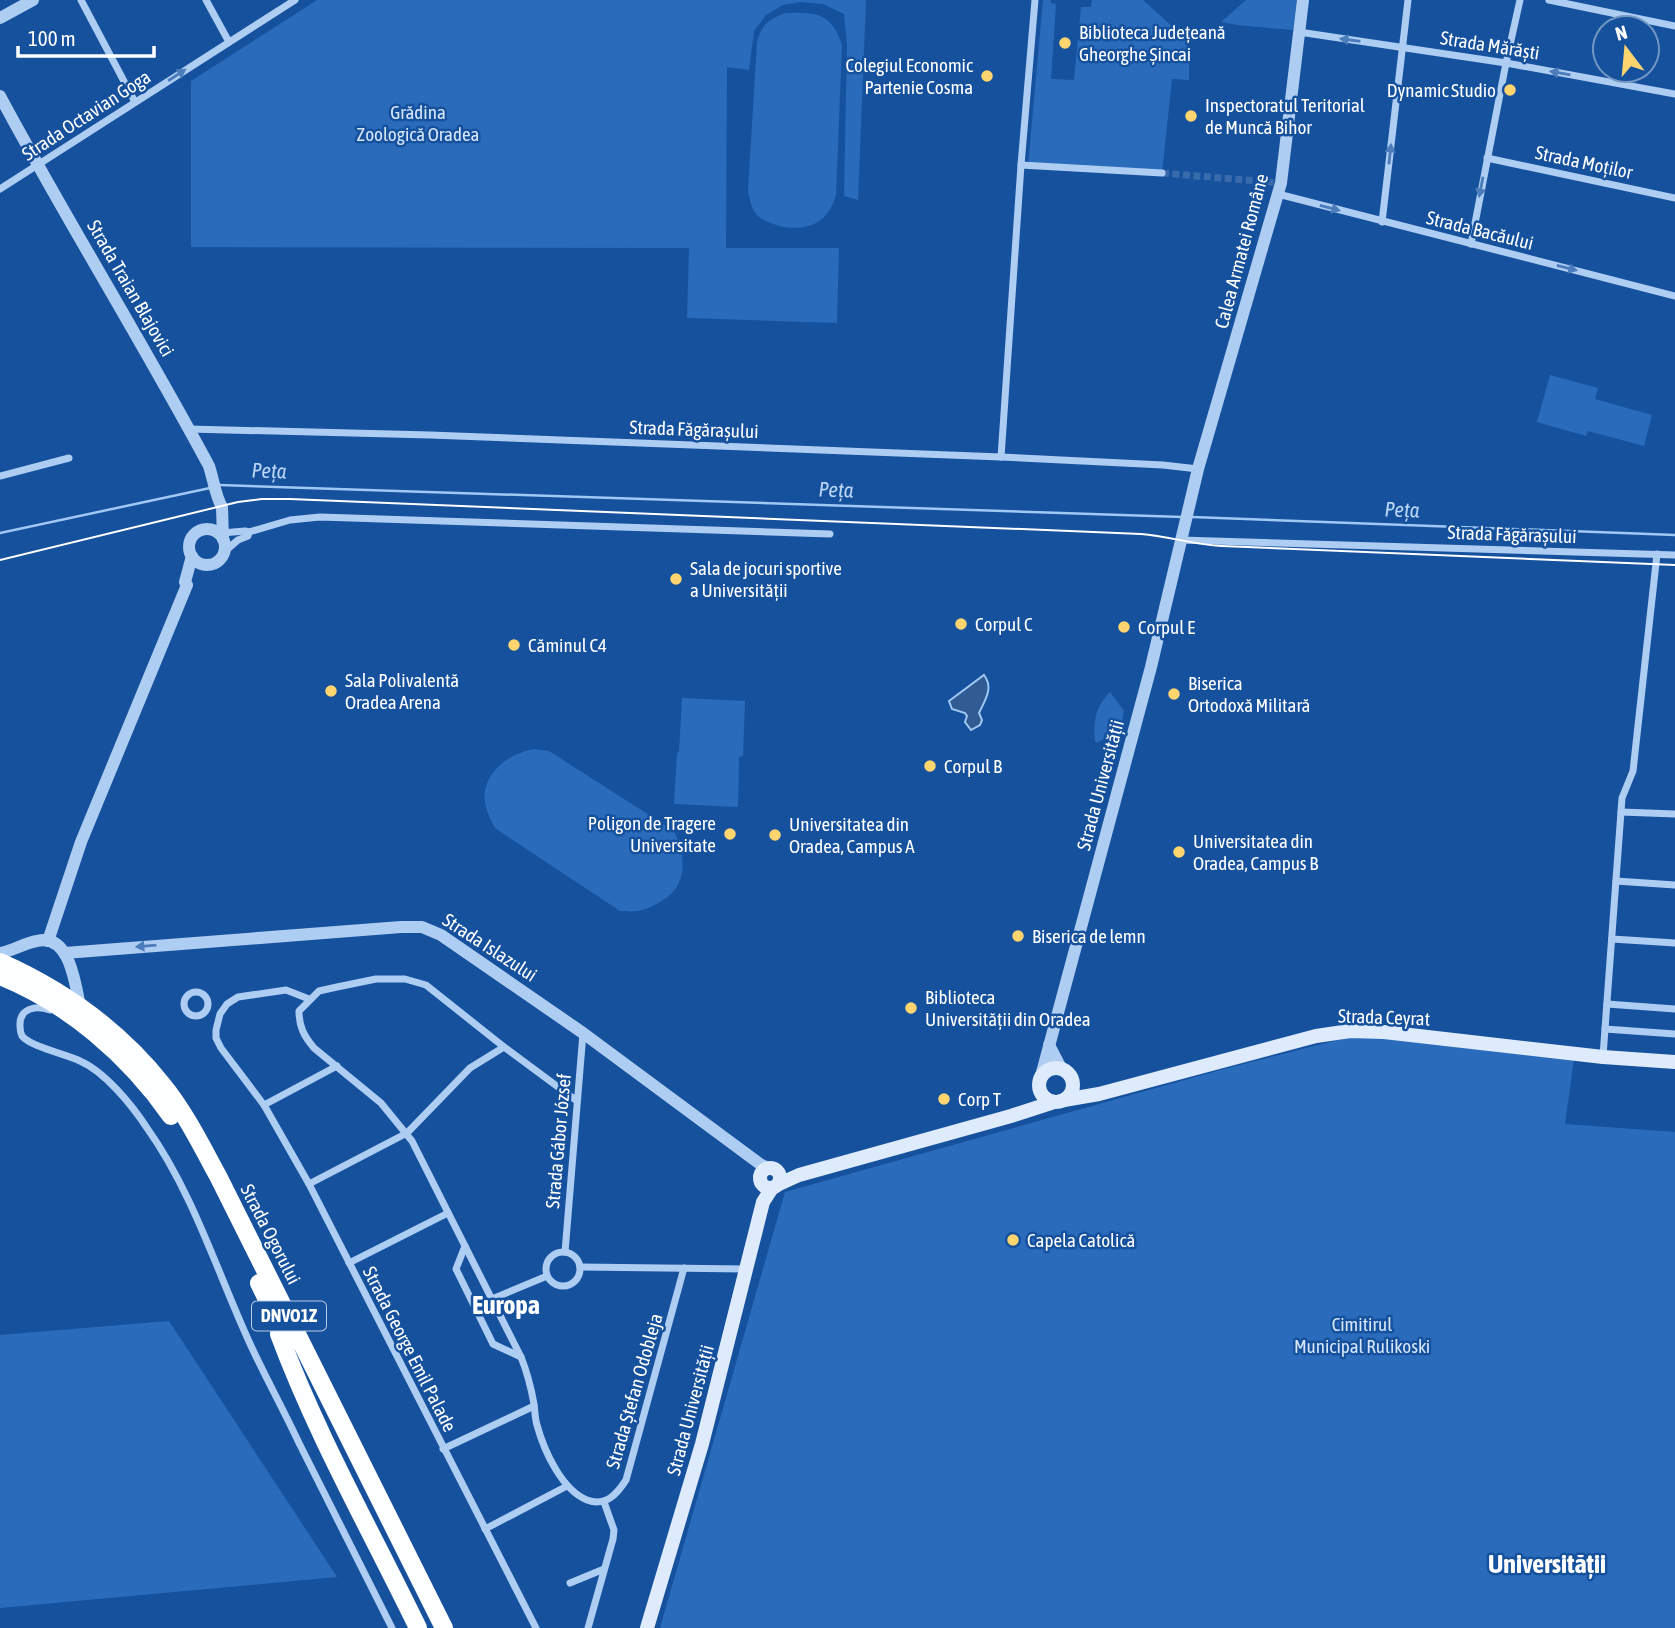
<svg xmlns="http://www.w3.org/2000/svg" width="1675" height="1628" font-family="'Asap Condensed',sans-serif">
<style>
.green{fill:#2a6cbb}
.water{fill:#305c93;stroke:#a0c8f5;stroke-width:2}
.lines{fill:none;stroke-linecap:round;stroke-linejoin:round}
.stream{stroke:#a0c8f5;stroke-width:2.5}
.minor-tunnel{stroke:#396bac;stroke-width:7;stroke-dasharray:7 3.5;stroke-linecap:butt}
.minor{stroke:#aecdf3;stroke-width:7}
.tertiary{stroke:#aecdf3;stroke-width:12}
.secondary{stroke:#ddebfc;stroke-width:14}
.trunk{stroke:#fcfeff;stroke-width:18}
.tram{stroke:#fff;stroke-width:2}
.oneway{fill:#4b7cbb}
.poi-dot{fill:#ffd56f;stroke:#16519d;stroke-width:2.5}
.labels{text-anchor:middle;stroke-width:5;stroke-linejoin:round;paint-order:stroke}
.shield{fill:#16519d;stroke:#b9cbe2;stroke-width:2}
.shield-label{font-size:18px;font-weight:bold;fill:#fff}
.poi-label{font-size:19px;fill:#fff;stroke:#16519d;text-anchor:start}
.street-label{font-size:19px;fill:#fff;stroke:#16519d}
.park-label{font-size:19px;fill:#d6e7fd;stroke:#16519d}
.water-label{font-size:21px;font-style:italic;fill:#bad7f9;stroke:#16519d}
.district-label{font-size:26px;font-weight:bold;fill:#fff;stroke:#16519d}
</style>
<rect width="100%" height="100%" fill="#16519d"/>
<g class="green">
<path d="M317,0H866L858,200L844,196L847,45L844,14L823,4L801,2L783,5L766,15L754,31L749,70L727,67L726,248H839L837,323L687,318L689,248L191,247V81Z"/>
<path d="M1043,0H1051V3L1056,4L1051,79L1074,80L1081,7H1091L1092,0H1143L1186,39L1189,55V80L1172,79L1162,173L1028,166Z"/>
<path d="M1246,0H1297L1293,30L1237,25L1221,22Z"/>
<path d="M785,13C816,12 832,13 842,45L836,195C828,224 807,232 779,226C773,224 764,221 759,217C751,210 750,200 748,191L757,42C762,24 768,20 785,13Z"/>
<path d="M1550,375L1598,388L1595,399L1652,415L1644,446L1588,431L1586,436L1537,422Z"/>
<path d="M1110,692L1124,711L1121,729L1097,743L1095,741C1093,722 1095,707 1110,692Z"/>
<path d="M682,698L745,701L743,756L739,757L738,807L674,804L677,753L679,752Z"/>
<path d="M534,749L549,751L674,831C687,859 688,888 658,903C652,907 644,910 637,911C631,912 625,911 620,911L495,828C482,805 479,786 499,766C510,756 520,752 534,749Z"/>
<path d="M1357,1035L1574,1059L1565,1124L1675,1132V1628H660L785,1192L1224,1069Z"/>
<path d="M169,1321L337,1577L0,1608V1335Z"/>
</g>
<path class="water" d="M984,675C994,688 985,700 979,713L982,720L980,725L971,730L965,722L967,716L965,713L952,709L949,701Z"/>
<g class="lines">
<g class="stream">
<path d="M220,485L1182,517"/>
<path d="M1192,517L1675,535"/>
<path d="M0,533L210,488"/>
</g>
<path class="minor-tunnel" d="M1162,173L1281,183"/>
<g class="minor">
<path d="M81,0L135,102"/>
<path d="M206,0L229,42"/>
<path d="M1549,0L1675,26"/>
<path d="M1299,32L1506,63L1675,94"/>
<path d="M1487,158L1675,198"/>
<path d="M1021,165L1162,173"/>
<path d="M0,189L295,0"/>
<path d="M1278,194L1675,296"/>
<path d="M1382,222L1408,0"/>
<path d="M1471,244L1506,63L1520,0"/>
<path d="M189,429L430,435L1001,457L1163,465L1198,469"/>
<path d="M1001,457L1021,165L1035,0"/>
<path d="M0,476L69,458"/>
<path d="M222,533L245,531L249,532"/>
<path d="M1180,540L1675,555"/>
<path d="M224,552L238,540L248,536L249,532L290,520L320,517L830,534"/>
<path d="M1621,812L1675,814"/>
<path d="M1616,881L1675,885"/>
<path d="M1612,939L1675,943"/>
<circle cx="196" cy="1004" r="12"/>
<path d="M309,999L286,990L238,997L227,1004L220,1014L216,1030V1038L221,1048L264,1105L309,1184L536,1628"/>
<path d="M1607,1004L1675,1009"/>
<path d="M50,1010C36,1005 19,1008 20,1026C20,1030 20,1032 22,1036C31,1047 66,1054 80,1061C105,1072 132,1105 147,1128C194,1194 218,1275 252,1348C267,1380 284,1411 299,1443C330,1504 361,1566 392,1628"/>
<path d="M1605,1029L1675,1034"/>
<path d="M1603,1056L1622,798L1633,771L1657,554"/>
<path d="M577,1101L504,1047L426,985L405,979H376L337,987L319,991L299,1011C299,1027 304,1036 314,1048L381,1103L412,1141L521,1357C527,1372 531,1387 534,1404C535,1411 535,1419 537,1425C544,1451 562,1490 587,1500C606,1507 617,1494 626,1480L684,1268"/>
<path d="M264,1105L337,1066"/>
<path d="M309,1184L407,1133L470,1068L504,1047"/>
<path d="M465,1246L456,1269L493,1344L521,1357"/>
<path d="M565,1252L583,1033"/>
<circle cx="563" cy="1269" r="17"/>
<path d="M349,1263L448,1213"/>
<path d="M580,1267L746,1269"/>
<path d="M492,1299L547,1276"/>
<path d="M443,1449L534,1406"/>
<path d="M485,1529L567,1486"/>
<path d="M570,1583L604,1569"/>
<path d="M588,1628L613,1539L614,1530L604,1502"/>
</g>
<g class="tertiary">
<path d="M0,18L33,0"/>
<path d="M0,96C67,221 142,341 209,466C213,478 216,498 222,507L223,539"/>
<circle cx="207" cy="547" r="18"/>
<path d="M48,941L81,842L187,585L185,582L192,556"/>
<path d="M0,953C13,951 24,943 37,941C70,933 75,984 80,1006"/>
<path d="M65,953L401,927H422L441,935L583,1033L760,1164L770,1169"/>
<path d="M1049,1045L1061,1068"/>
<path d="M1041,1076L1151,667L1198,469L1281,183L1303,0"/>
</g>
<g class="secondary">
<circle cx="1056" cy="1085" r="17"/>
<path d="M1064,1100L1099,1094L1316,1036L1350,1031L1384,1032L1603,1057L1675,1062"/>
<circle cx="770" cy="1178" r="10"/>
<path d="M777,1185L799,1175L1011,1116L1054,1102"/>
<path d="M647,1628L702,1444L763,1202L772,1188"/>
</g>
<g class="trunk">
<path d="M0,962C63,990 119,1030 162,1084C185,1112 201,1145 218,1176L444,1628"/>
<path d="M0,976C68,1003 129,1056 171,1116"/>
<path d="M259,1283L288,1343"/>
<path d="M279,1334C317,1436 371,1531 418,1628"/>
</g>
<path class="tram" d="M0,560L238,502L262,499H290L1141,534C1169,536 1194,545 1222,546L1675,565"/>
</g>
<defs><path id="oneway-solid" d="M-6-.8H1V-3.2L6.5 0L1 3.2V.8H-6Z" transform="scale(1.75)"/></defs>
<g class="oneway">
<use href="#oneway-solid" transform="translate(1350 40) rotate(-172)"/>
<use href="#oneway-solid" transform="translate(1560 73) rotate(-170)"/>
<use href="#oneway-solid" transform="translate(177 75) rotate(-33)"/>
<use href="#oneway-solid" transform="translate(1390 154) rotate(-84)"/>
<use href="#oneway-solid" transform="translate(1481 187) rotate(101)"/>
<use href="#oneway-solid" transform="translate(1330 208) rotate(15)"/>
<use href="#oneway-solid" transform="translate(1567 268) rotate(14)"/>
<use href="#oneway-solid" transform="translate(146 946) rotate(175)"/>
</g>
<g class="poi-dot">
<circle cx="1065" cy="43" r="7"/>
<circle cx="987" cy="76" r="7"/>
<circle cx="1510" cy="90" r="7"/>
<circle cx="1191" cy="116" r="7"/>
<circle cx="676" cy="579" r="7"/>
<circle cx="961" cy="624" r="7"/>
<circle cx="1124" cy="627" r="7"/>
<circle cx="514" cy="645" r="7"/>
<circle cx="331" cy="691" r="7"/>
<circle cx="1174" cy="694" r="7"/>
<circle cx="930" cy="766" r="7"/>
<circle cx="730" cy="834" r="7"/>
<circle cx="775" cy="835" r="7"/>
<circle cx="1179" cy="852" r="7"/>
<circle cx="1018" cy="936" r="7"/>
<circle cx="911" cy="1008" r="7"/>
<circle cx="944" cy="1099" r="7"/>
<circle cx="1013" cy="1240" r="7"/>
</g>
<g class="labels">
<rect class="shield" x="252" y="1301.5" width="74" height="29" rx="5"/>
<g class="shield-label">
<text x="289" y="1322">DNVO1Z</text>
</g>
<g class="poi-label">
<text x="1079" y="39">Biblioteca Județeană<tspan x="1079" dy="22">Gheorghe Șincai</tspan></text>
<text x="973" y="72" text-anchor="end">Colegiul Economic<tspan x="973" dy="22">Partenie Cosma</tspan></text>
<text x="1496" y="97" text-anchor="end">Dynamic Studio</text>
<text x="1205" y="112">Inspectoratul Teritorial<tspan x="1205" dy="22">de Muncă Bihor</tspan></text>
<text x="690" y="575">Sala de jocuri sportive<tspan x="690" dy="22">a Universității</tspan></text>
<text x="975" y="631">Corpul C</text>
<text x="1138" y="634">Corpul E</text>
<text x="528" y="652">Căminul C4</text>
<text x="345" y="687">Sala Polivalentă<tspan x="345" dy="22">Oradea Arena</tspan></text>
<text x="1188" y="690">Biserica<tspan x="1188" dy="22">Ortodoxă Militară</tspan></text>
<text x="944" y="773">Corpul B</text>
<text x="716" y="830" text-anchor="end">Poligon de Tragere<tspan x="716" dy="22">Universitate</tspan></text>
<text x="789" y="831">Universitatea din<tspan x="789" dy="22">Oradea, Campus A</tspan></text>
<text x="1193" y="848">Universitatea din<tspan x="1193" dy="22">Oradea, Campus B</tspan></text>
<text x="1032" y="943">Biserica de lemn</text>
<text x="925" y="1004">Biblioteca<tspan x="925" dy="22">Universității din Oradea</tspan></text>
<text x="958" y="1106">Corp T</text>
<text x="1027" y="1247">Capela Catolică</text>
</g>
<g class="street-label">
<text transform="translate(1490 45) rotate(9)" y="7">Strada Mărăști</text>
<text transform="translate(86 115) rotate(-33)" y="7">Strada Octavian Goga</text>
<text transform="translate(1584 162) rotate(12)" y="7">Strada Moților</text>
<text transform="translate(1480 230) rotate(14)" y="7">Strada Bacăului</text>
<text transform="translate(1241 251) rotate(-75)" y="7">Calea Armatei Române</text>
<text transform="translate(131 288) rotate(60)" y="7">Strada Traian Blajovici</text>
<text transform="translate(694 429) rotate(2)" y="7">Strada Făgărașului</text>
<text transform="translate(1512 534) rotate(2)" y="7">Strada Făgărașului</text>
<text transform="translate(1100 785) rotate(-75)" y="7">Strada Universității</text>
<text transform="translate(490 947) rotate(33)" y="7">Strada Islazului</text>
<text transform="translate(1384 1017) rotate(2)" y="7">Strada Ceyrat</text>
<text transform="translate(558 1141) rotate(-85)" y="7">Strada Gábor József</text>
<text transform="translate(271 1234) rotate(63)" y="7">Strada Ogorului</text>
<text transform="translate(410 1349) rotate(63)" y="7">Strada George Emil Palade</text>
<text transform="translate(634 1391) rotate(-74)" y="7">Strada Ștefan Odobleja</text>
<text transform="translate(690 1410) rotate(-75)" y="7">Strada Universității</text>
</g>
<g class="park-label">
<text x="418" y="119">Grădina<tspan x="418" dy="22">Zoologică Oradea</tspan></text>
<text x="1362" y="1331">Cimitirul<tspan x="1362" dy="22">Municipal Rulikoski</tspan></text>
</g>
<g class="water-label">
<text transform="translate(269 471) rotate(2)" y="7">Peța</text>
<text transform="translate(836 490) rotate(2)" y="7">Peța</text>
<text transform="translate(1402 510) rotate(2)" y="7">Peța</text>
</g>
<g class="district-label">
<text x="506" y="1314">Europa</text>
<text x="1547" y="1573">Universității</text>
</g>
</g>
<g transform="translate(1626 49) rotate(344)"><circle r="33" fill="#16519d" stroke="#7397c4" stroke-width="2"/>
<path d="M0-5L12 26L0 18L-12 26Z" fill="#ffd56f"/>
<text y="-10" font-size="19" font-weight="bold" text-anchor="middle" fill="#ffffff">N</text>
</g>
<path d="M18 46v10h136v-10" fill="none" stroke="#ffffff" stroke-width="3.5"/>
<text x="28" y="46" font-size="21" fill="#ffffff" stroke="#16519d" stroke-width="5" paint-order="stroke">100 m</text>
</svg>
